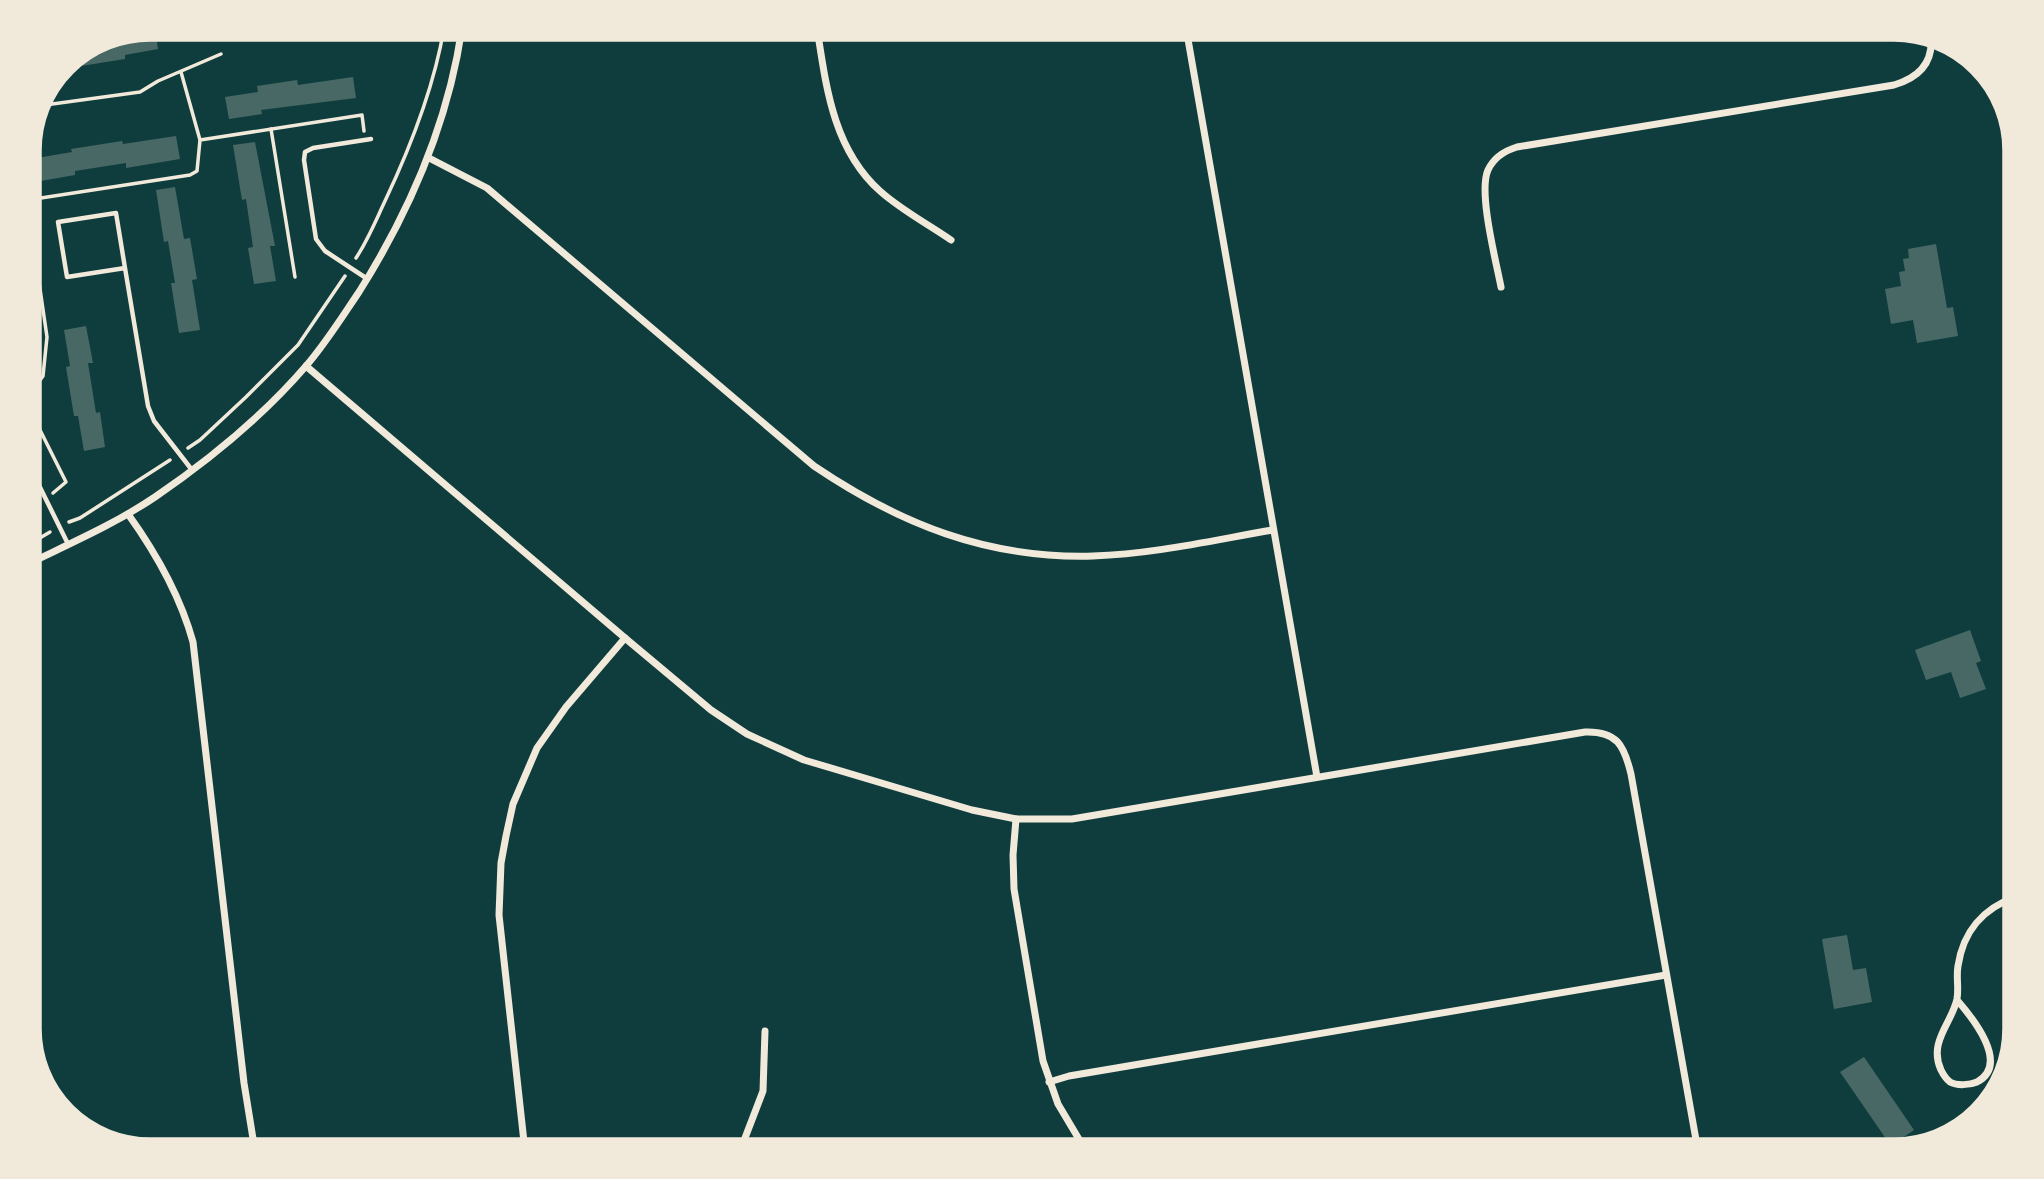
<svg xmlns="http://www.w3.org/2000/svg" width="2044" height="1179" font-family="Raleway,sans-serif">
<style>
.building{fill:#486865}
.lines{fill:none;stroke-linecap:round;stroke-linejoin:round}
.path{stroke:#f1e9da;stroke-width:3.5}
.service{stroke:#f1e9da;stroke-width:4.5}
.minor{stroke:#f1e9da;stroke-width:7}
.rim{fill:none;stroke:#f1e9da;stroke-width:3.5}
</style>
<rect width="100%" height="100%" fill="#0f3d3e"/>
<g class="building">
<path d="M155,28L158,49L125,55V59L75,67L74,63L64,65L101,39Z"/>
<path d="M353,77L356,98L261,110L262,114L229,119L225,97L258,92L257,86L297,80L298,85Z"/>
<path d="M176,136L180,159L126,168V163L75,171V175L41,181L37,158L72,152L71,149L122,141L123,144Z"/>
<path d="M255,142L275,246H270L276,281L254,284L248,248L253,247L246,199L242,200L233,145Z"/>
<path d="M175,187L184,239L190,238L197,279L192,280L200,330L179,333L171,283H175L168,241L164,242L156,190Z"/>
<path d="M1936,244L1947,308L1953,307L1958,336L1917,343L1913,320L1891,324L1885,289L1901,286L1899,272L1905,271L1903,259L1909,258L1908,249Z"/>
<path d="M86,326L93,363H88L96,413L100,412L105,447L84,451L78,416H74L66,367L70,366L64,330Z"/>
<path d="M1970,630L1981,661L1976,663L1986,689L1960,698L1951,672L1926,680L1915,650Z"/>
<path d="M1847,935L1853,970L1866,968L1872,1002L1834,1009L1822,939Z"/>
<path d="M1864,1057L1914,1130L1891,1146L1840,1072Z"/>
</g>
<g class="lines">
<g class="path">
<path d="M181,72L200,140"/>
<path d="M45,105L140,92L158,81L221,54"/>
<path d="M271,129L295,277"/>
<path d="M28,200L190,175L197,171L200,140L362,115L364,131"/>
<path d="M28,206L47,337L43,376L28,397"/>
<path d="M356,258C368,240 376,220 385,201C411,146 434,88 444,28"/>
<path d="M28,406L66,482L53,493"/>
<path d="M188,448L200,440L246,397L298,345L345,276"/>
<path d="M69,522L80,518L170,460"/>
<path d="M28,545L50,532"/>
</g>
<g class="service">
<path d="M125,268L116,213L58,222L67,277L125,268L148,406L154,421L192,470"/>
<path d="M366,278L325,251L316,239L304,160L305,152L313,148L371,139"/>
<path d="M28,463L68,544"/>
</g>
<g class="minor">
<path d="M817,28C826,86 833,149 880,191C901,210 928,224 951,240"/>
<path d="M1186,28L1317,777"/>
<path d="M429,158L487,188L814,466C900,524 987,559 1093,556C1154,554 1214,540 1273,530"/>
<path d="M1501,287C1496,261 1478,192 1488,170C1494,157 1504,151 1517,147L1894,85C1918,78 1933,64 1931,38"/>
<path d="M306,366L625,638L711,710L747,734L804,760L972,810L1016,819H1072L1585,732C1617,731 1624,745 1631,774L1698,1151"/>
<path d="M128,514C156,553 180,595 193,642L244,1083L255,1151"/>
<path d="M28,564C71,543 115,524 155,497C209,460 263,416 306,366C326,343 342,317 359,292C410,211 448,124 462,28"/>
<path d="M1016,819L1013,855L1014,889L1043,1061L1058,1104L1086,1151"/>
<path d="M1957,1000C1971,1016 2011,1064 1977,1082C1970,1085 1957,1086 1950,1082C1946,1079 1943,1074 1941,1070C1928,1042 1952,1023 1957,999C1959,988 1956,977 1958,966C1963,932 1983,908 2016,897"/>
<path d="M1049,1082L1069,1076L1666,975"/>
<path d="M525,1151L499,915L501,863L506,836L513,804L537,748L566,707L625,638"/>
<path d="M537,1151C591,1147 645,1138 698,1151"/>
<path d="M740,1151L763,1091L765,1031"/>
</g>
</g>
<path d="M0 0H2044V1179H0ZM150 40H1894A110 110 0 0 1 2004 150V1029A110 110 0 0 1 1894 1139H150A110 110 0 0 1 40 1029V150A110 110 0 0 1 150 40Z" fill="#f1e9da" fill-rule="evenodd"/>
<path class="rim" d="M150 40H1894A110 110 0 0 1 2004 150V1029A110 110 0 0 1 1894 1139H150A110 110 0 0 1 40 1029V150A110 110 0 0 1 150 40Z"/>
</svg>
